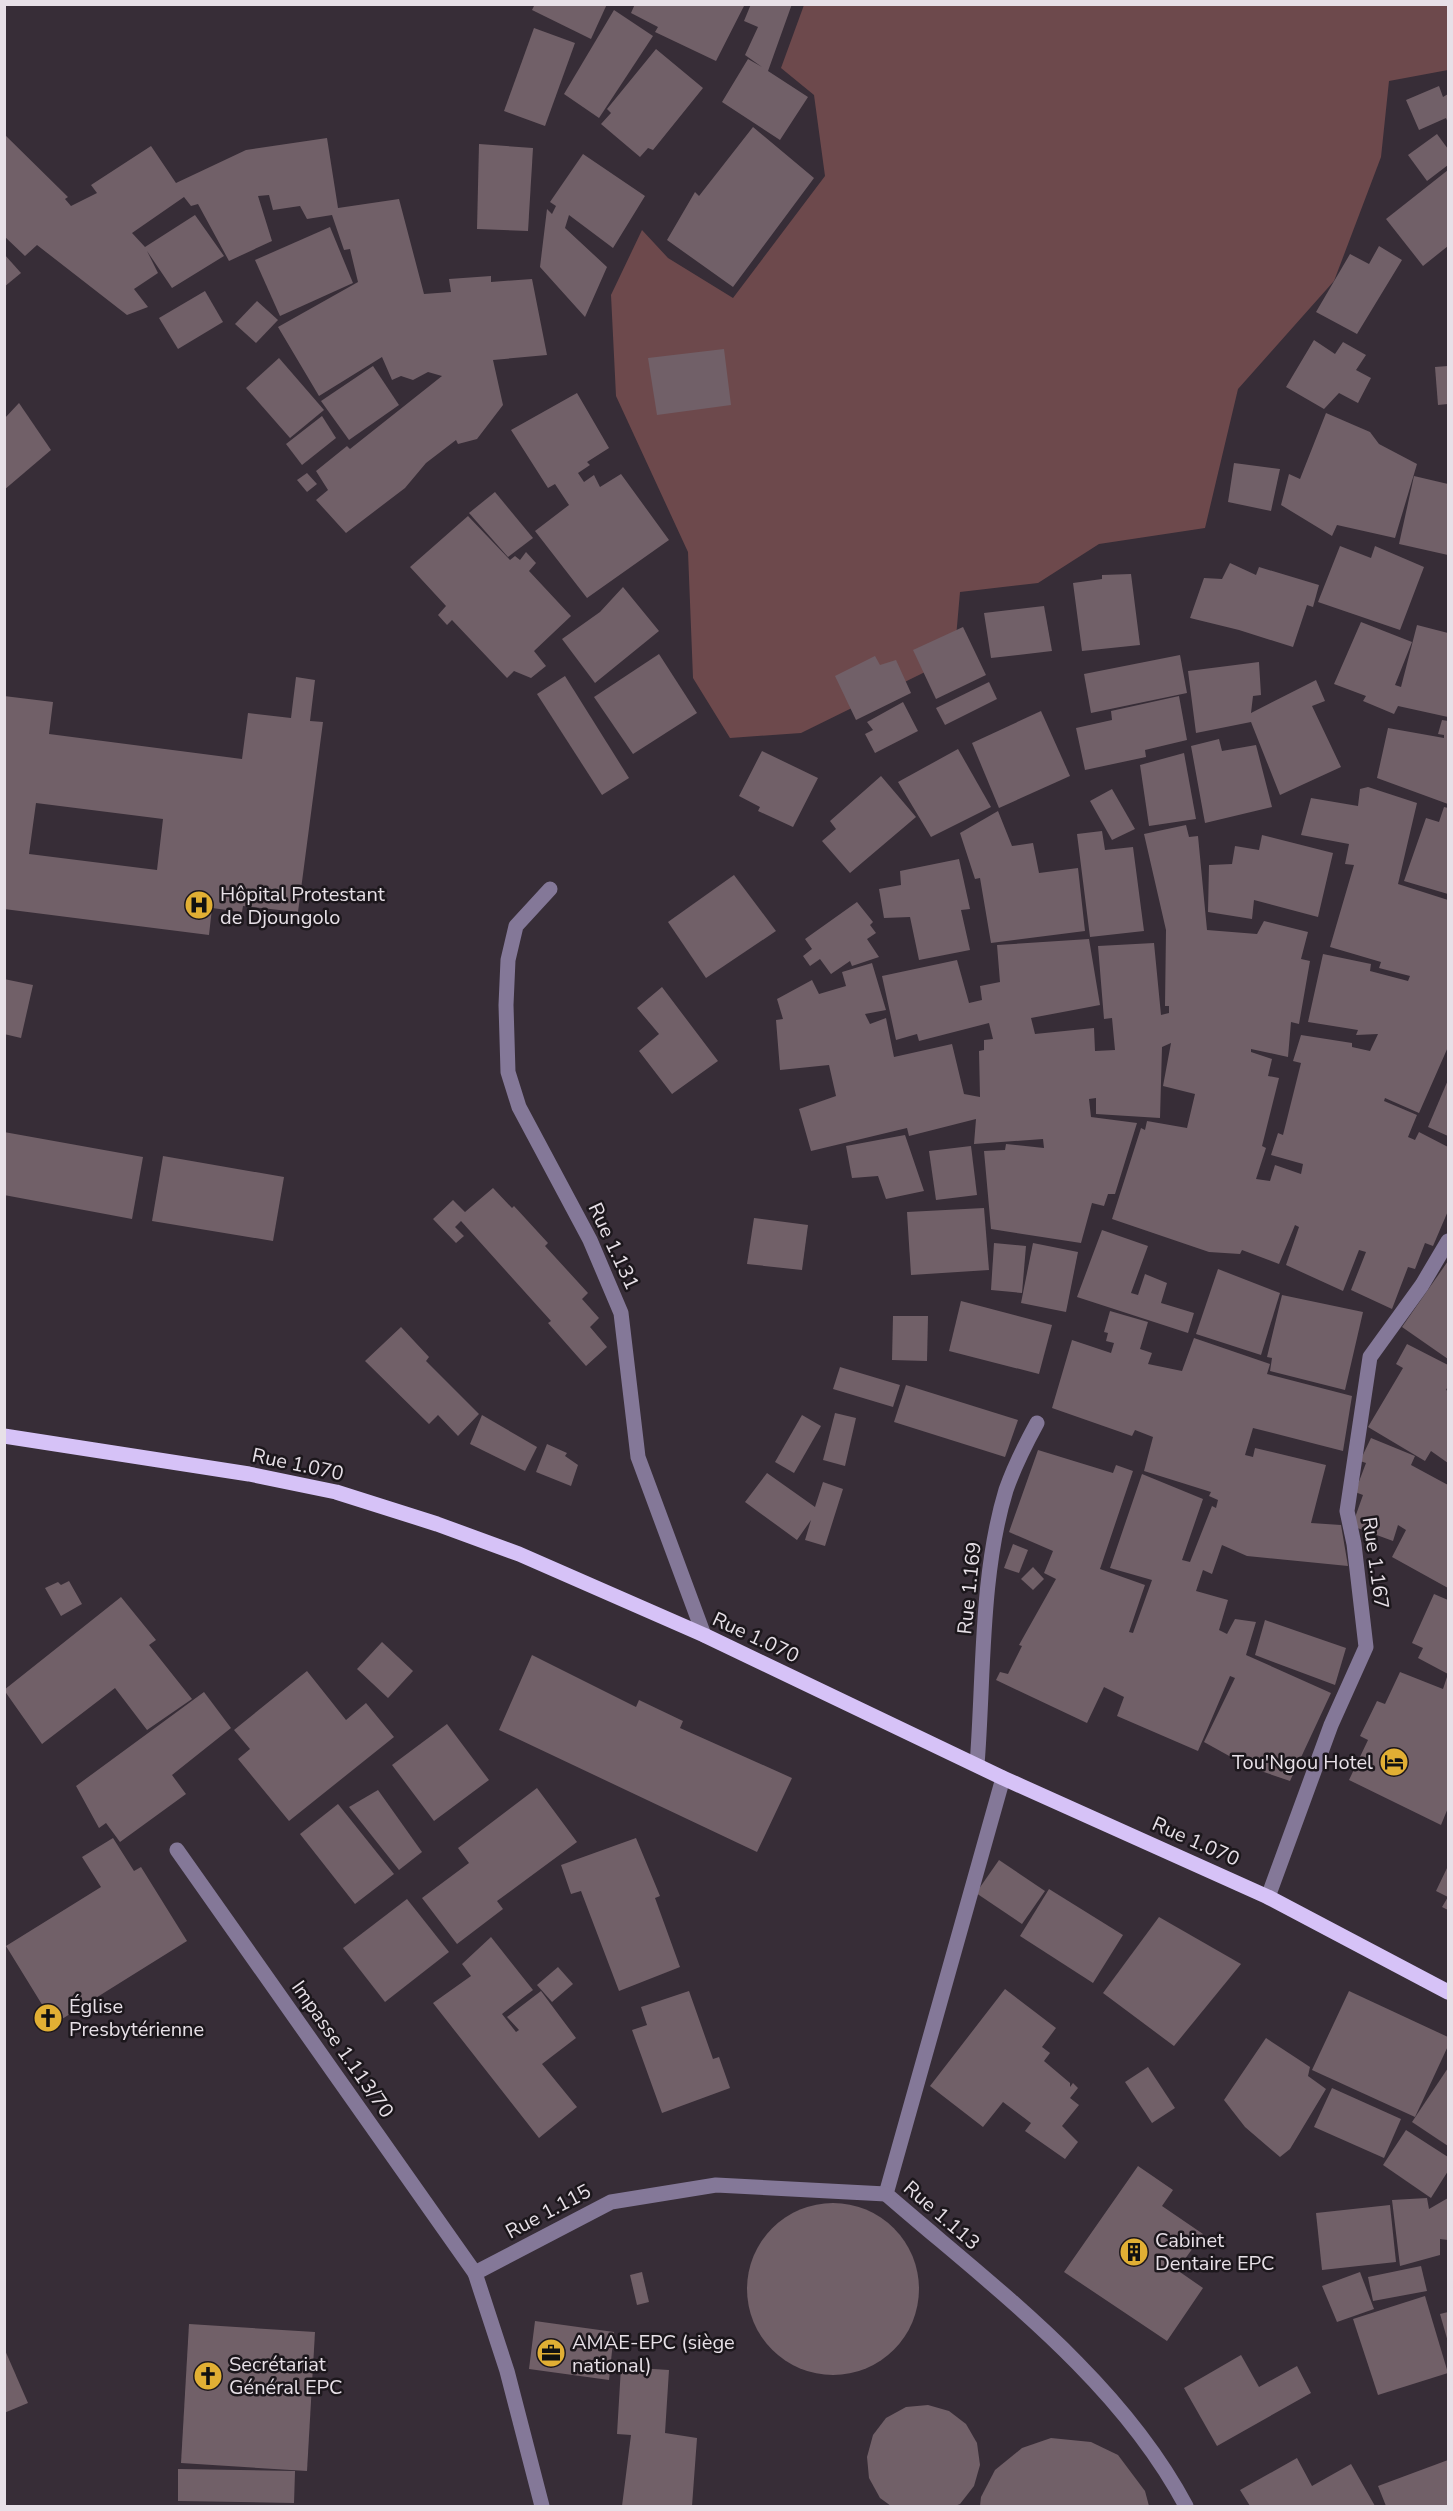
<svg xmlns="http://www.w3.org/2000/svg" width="1453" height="2511" font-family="'Nunito Sans',sans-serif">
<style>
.green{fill:#6d494c}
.building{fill:#716068;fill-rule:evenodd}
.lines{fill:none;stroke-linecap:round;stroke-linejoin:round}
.minor{stroke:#847898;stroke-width:15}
.major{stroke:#d6c2f7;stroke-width:15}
.labels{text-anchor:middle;stroke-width:5;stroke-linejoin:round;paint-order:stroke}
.poi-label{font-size:20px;fill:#e7e0e7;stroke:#1c171c;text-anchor:start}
.street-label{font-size:20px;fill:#e7e0e7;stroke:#1c171c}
</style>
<rect width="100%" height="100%" fill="#372d37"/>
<path class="green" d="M804,5H1448V70L1389,81L1381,157L1334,281L1238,389L1205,528L1099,544L1038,583L960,592L955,649L925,672L801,733L730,738L693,678L688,552L616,396L611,295L642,230L668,258L733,298L825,176L814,95L781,68Z"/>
<g class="building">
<path d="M535,4H607L591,39L532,10Z"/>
<path d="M635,4H745L716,61L655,32L658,27L631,13Z"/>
<path d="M751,4H792L768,71L808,97L780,140L722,102L748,59L762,67L745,55L758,27L744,21Z"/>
<path d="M614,10L653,36L599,118L564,94Z"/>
<path d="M534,28L575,43L545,126L504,111Z"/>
<path d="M656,49L703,88L653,150L648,148L640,157L601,124L611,113L607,109Z"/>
<path d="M1439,86L1443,97L1448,94V123L1446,118L1419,130L1406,100Z"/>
<path d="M753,127L814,178L733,287L667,240L695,192L699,196Z"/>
<path d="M4,134L68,197L65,199L71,206L97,193L91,185L151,146L176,183L246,150L327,138L338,208L399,199L424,294L451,292L449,279L491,276V282L532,279L547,355L493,360L503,405L477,439L458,444L456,440L426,463L405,488L346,533L316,500L328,490L316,471L347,446L350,449L442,376L428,372L413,380L401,376L392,380L382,357L319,396L278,327L358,282L350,249L344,250L332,215L307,219L300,206L273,210L269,195L258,196L272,241L229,261L198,204L191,206L184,197L132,233L145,247L195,215L224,256L172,288L147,251L158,273L134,289L148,307L127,315L37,245L25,256L4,236Z"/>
<path d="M1437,134L1448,149V165L1427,181L1408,155Z"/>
<path d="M479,144L533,148L528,231L477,229Z"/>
<path d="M583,154L645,196L613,248L569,215L565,228L607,267L585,317L540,267L547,209L552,214L556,206L550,202Z"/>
<path d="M1448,170V246L1423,266L1386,219Z"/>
<path d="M330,227L353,283L280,316L255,260Z"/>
<path d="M1379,246L1402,260L1357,334L1316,312L1350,254L1369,264Z"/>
<path d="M4,254L21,273L4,287Z"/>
<path d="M205,291L223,322L178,349L159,318Z"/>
<path d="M257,301L278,320L256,343L235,324Z"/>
<path d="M1314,340L1335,354L1343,342L1366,355L1356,370L1371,378L1358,403L1339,393L1324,409L1286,387Z"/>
<path d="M724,349L731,405L657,415L648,358Z"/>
<path d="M279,358L324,410L290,438L246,388Z"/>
<path d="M373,366L399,405L349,440L321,401Z"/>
<path d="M1448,366V404L1438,405L1435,367Z"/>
<path d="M577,393L609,448L587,462L590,465L578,473L584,482L594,475L600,487L621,474L669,540L587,598L535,531L569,505L555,484L548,488L511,430Z"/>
<path d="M19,403L51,450L4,490V419Z"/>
<path d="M1326,413L1370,432L1379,444L1417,464L1395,538L1337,525L1332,536L1281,505L1289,474L1300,479Z"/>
<path d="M322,416L336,438L302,465L286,444Z"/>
<path d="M1234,463L1280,469L1271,511L1228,502Z"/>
<path d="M307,473L317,484L307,492L297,480Z"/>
<path d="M1414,476L1448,484V555L1399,544Z"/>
<path d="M495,492L533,538L508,557L469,513Z"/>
<path d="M468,516L510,560L515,556L520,560L526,552L536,563L529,571L571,616L534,651L546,666L531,678L514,671L507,678L452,620L447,625L438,615L446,606L410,567Z"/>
<path d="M1340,546L1371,558L1375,546L1424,567L1400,630L1318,602Z"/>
<path d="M1230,563L1256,575L1259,567L1319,585L1313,607L1307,605L1293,647L1239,630L1190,618L1204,578L1222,579Z"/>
<path d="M1131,574L1140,645L1082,651L1073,583L1102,579V575Z"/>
<path d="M623,587L659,631L595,683L562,639L600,612Z"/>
<path d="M1044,606L1052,651L991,658L984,613Z"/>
<path d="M1361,622L1412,642L1395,685L1401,687L1417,625L1448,633V717L1398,706L1394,714L1363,701L1366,696L1334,684Z"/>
<path d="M963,627L986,675L936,699L913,650Z"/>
<path d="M659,654L697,713L633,754L594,697Z"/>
<path d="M1180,655L1187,693L1091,713L1084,674Z"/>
<path d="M875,656L880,665L896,660L911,693L856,720L835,676Z"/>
<path d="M1259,662L1261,695L1253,696L1251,713L1316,680L1325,701L1312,706L1341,767L1280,795L1251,722L1196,733L1188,671Z"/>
<path d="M565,676L629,778L602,795L537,694Z"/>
<path d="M296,677L315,680L310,721L323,722L298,912L243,906L242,912L212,908L209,935L4,909V696L53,702L49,734L242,759L248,713L291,718ZM36,803L163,819L157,870L29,854Z"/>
<path d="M989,682L997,699L945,725L936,708Z"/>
<path d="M1179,696L1187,740L1145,750L1146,757L1085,770L1076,728L1112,720L1111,711Z"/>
<path d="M903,702L918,731L875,753L865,734L873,730L867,722Z"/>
<path d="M1041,711L1070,776L999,808L972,743Z"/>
<path d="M1442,720L1448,721V804L1377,778L1388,728L1444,738V735L1438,734Z"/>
<path d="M1219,739L1222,751L1256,745L1272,807L1205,823L1191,746Z"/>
<path d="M958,749L991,807L931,837L898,782Z"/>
<path d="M762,751L818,778L793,827L758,811L760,807L739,796Z"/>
<path d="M1184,753L1196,819L1149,826L1140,765Z"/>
<path d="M881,776L916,817L850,873L822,841L836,829L830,821Z"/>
<path d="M1368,787L1417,803L1398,884L1448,900V1047L1419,1113L1385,1098L1384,1101L1417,1115L1408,1137L1415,1140L1419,1132L1448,1147V1211L1433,1246L1425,1243L1415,1269L1408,1267L1392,1309L1351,1290L1366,1252L1359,1250L1343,1291L1286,1265L1299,1227L1295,1225L1279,1264L1242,1250L1240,1254L1209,1252L1112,1219L1141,1128L1145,1130L1147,1121L1187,1128L1195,1094L1163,1086L1171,1043L1162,1047L1160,1118L1096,1114V1098L1089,1099L1091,1117L1137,1123L1115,1194H1108L1104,1206L1092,1203L1081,1243L991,1229L984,1151L1005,1150L1006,1144L1044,1148L1043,1139L974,1144L976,1119L909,1136L907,1128L811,1151L799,1109L836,1096L829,1065L780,1070L776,1020L783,1019L777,999L812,980L819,994L846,986L842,972L872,963L886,1010L865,1014L870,1024L886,1018L894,1057L952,1044L964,1094L980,1097L979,1051L984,1050V1040L993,1039L989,1023L919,1041L917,1034L896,1040L882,976L957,960L969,1003L982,1000L980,986L1000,982L997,945L1089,939L1100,1005L1031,1018L1035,1034L1094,1028L1095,1051L1115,1050L1112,1018L1104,1019L1098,946L1154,943L1161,1015L1169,1013V1006H1165L1166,930L1144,834L1186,825L1189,837L1198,836L1207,930L1257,934L1264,921L1308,932L1301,959L1310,961L1299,1024L1291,1022L1288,1057L1251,1049V1052L1272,1059L1268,1076L1279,1078L1262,1146L1266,1148L1256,1179L1270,1181L1275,1165L1301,1174L1303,1164L1271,1155L1278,1133L1283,1135L1301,1063L1293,1061L1301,1035L1352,1043V1047L1370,1051L1378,1034L1356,1035L1358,1030L1308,1022L1323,954L1371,964L1370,971L1408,981L1410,976L1379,968L1381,962L1330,947L1354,865L1345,864L1349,844L1301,835L1311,798L1358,806L1360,789Z"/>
<path d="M1112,789L1135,829L1112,840L1090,801Z"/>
<path d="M1444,807L1448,808V894L1404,881L1426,818L1439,822Z"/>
<path d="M998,811L1012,846L1033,843L1039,873L1078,868L1085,931L991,943L980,878L975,879L960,833Z"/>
<path d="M1102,831L1105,850L1133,847L1144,931L1090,937L1077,834Z"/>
<path d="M1262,835L1333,853L1318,917L1254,900L1252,919L1208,912L1209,865L1232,864L1235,846L1259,850Z"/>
<path d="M959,859L970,909L961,910L970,950L919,960L910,917L884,918L879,889L901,885L900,871Z"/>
<path d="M734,875L776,931L706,978L668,922Z"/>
<path d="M857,902L873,922L870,925L876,933L867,939L879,957L852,966L850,961L831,974L820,959L810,966L803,956L812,949L805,939Z"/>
<path d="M4,979L33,985L21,1038L4,1034Z"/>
<path d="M662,987L718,1061L672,1094L639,1051L659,1034L637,1008Z"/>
<path d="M1448,1080V1136L1428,1127Z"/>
<path d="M4,1132L143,1157L132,1219L4,1195Z"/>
<path d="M905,1135L924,1191L886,1199L878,1176L852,1178L846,1146Z"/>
<path d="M971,1146L977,1195L936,1200L929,1151Z"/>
<path d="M163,1156L284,1177L273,1241L152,1221Z"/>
<path d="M493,1188L512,1208L514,1206L548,1243L545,1246L588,1293L582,1299L599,1318L590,1327L607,1347L586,1366L548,1323L551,1321L461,1221L455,1227L464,1236L456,1243L433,1219L453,1200L465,1212Z"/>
<path d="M984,1208L989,1270L911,1275L907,1212Z"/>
<path d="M754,1218L808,1225L802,1270L747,1264Z"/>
<path d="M1102,1230L1148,1246L1131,1293L1138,1295L1145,1274L1167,1283L1161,1303L1194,1313L1188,1333L1077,1297Z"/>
<path d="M994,1243L1026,1246L1022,1293L991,1290Z"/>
<path d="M1033,1243L1078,1252L1066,1312L1021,1303Z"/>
<path d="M1448,1261V1359L1402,1327Z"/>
<path d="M1218,1269L1280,1293L1261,1355L1196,1334Z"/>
<path d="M1282,1295L1363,1312L1345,1390L1270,1371L1272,1358L1267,1357Z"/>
<path d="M961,1301L1052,1325L1039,1374L949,1351Z"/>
<path d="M1110,1311L1148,1322L1140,1349L1152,1353L1148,1364L1182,1371L1194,1338L1270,1364L1267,1374L1352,1396L1343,1451L1253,1428L1245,1455L1253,1457L1255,1448L1326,1465L1311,1523L1341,1525L1348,1566L1247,1556L1222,1545L1212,1574L1203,1570L1196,1591L1228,1600L1219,1630L1227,1634L1235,1619L1256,1622L1246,1655L1331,1693L1290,1781L1249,1767L1204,1742L1235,1678L1230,1676L1198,1751L1117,1716L1124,1697L1104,1687L1087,1723L996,1680L1000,1672L1008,1674L1022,1646L1019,1645L1056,1579L1044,1573L1053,1551L1009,1532L1038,1450L1113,1473L1116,1465L1133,1471L1100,1569L1145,1585L1129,1632L1133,1633L1152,1580L1110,1568L1142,1474L1203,1499L1182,1560L1190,1562L1212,1506L1216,1508L1218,1500L1209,1496L1211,1492L1144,1471L1153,1437L1135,1430L1132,1436L1052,1408L1072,1340L1111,1353L1114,1343L1106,1341L1108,1333L1104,1332Z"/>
<path d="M893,1316H928L927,1361L892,1360Z"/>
<path d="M401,1327L429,1357L426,1361L479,1414L458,1436L438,1415L429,1424L365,1361Z"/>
<path d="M1407,1344L1448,1365V1386L1446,1390L1448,1391V1463L1431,1451L1425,1461L1368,1427L1403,1368L1396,1364Z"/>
<path d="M840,1367L900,1385L893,1407L833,1389Z"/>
<path d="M906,1385L1018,1420L1005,1457L894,1422Z"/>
<path d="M835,1413L856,1418L845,1466L823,1460Z"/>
<path d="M482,1415L537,1447L525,1471L470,1444Z"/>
<path d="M802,1415L821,1426L794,1473L775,1462Z"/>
<path d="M1371,1438L1415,1456L1411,1465L1448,1485V1588L1392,1557L1406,1530L1398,1525L1393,1541L1352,1526L1363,1495L1355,1492L1366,1463L1360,1461Z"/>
<path d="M547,1444L567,1453L565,1456L578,1465L571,1486L536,1472Z"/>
<path d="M767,1473L815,1507L823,1482L843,1489L825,1546L805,1540L811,1520L797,1540L745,1502Z"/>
<path d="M1013,1544L1028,1550L1019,1573L1004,1568Z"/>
<path d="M1033,1567L1044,1579L1033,1590L1021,1579Z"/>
<path d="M69,1581L82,1604L61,1616L45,1588L58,1582L61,1585Z"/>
<path d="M1434,1594L1448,1600V1808L1441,1825L1349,1780L1368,1740L1360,1736L1377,1701L1385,1704L1400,1672L1443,1689L1448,1674L1418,1658L1423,1648L1412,1643Z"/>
<path d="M121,1597L156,1640L149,1645L192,1699L147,1730L115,1688L42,1744L4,1690Z"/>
<path d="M1265,1620L1346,1648L1335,1685L1255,1655Z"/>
<path d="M382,1642L413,1671L388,1698L357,1669Z"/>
<path d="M532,1655L636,1707L639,1700L683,1721L680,1728L792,1778L757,1852L499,1730Z"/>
<path d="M307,1671L346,1720L366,1703L394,1737L289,1821L238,1759L250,1749L234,1730Z"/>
<path d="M204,1692L231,1728L172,1775L186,1794L120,1842L106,1823L99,1828L76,1786Z"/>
<path d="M447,1724L489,1780L434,1821L392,1765Z"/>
<path d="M537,1788L577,1842L497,1901L503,1909L457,1944L422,1898L469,1863L458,1848Z"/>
<path d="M378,1790L422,1852L399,1870L349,1807Z"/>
<path d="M338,1804L394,1874L355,1904L300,1834Z"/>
<path d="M113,1838L134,1871L141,1867L187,1941L54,2024L6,1946L101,1887L82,1857Z"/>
<path d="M636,1838L660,1896L655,1898L680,1967L619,1991L581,1891L571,1894L561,1865Z"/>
<path d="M999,1860L1045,1891L1022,1924L976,1893Z"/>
<path d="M1448,1866V1910L1442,1907L1448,1897L1436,1891Z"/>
<path d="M1049,1889L1123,1935L1093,1983L1020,1936Z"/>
<path d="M407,1899L449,1952L385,2002L343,1948Z"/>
<path d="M1159,1917L1241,1964L1174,2046L1103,1993Z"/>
<path d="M491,1937L533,1990L502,2014L516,2032L519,2030L507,2017L541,1991L576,2038L542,2064L577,2107L539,2138L433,2003L471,1976L462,1964Z"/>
<path d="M558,1967L573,1984L552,2002L537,1985Z"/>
<path d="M1005,1989L1056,2028L1042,2047L1050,2053L1044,2061L1070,2083V2087L1073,2083L1078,2088L1070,2098L1079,2105L1062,2126L1078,2142L1065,2159L1025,2131L1031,2123L1003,2102L983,2127L930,2086Z"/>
<path d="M689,1991L713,2059L719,2057L730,2088L662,2113L632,2030L647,2025L641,2007Z"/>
<path d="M1349,1991L1448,2037V2046L1415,2117L1312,2070Z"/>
<path d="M1266,2038L1310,2067L1308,2076L1326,2089L1290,2149L1280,2157L1245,2127L1224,2100Z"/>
<path d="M1148,2067L1175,2108L1152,2123L1125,2082Z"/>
<path d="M1448,2068V2146L1412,2122Z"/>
<path d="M1332,2088L1401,2119L1384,2158L1314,2127Z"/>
<path d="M1406,2130L1448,2157V2171L1431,2198L1383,2165Z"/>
<path d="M1138,2166L1173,2190L1162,2206L1203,2234L1177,2270L1203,2288L1167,2341L1064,2272Z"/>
<path d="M1427,2198L1429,2209L1448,2198V2240L1440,2239V2255L1400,2266L1392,2200Z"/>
<circle cx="833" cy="2289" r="86"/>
<path d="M1390,2205L1396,2262L1322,2270L1316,2213Z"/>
<path d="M1421,2266L1427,2291L1373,2301L1368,2277Z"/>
<path d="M642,2272L649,2302L637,2305L630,2275Z"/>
<path d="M1360,2272L1374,2309L1337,2322L1322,2286Z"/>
<path d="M1425,2296L1448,2373L1378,2395L1353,2319Z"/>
<path d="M1448,2312V2342L1440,2314Z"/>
<path d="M535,2321L614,2332L609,2380L529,2369Z"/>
<path d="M189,2324L315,2332L307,2471L181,2463Z"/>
<path d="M4,2348L28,2403L4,2413Z"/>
<path d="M1241,2355L1259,2387L1297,2366L1311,2393L1217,2446L1184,2388Z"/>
<path d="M621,2367L669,2370L665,2433L697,2438L692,2506H622L631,2435L617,2434Z"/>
<path d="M928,2405L949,2411L966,2424L977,2443L980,2465L974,2486L960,2504L955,2506H891L880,2498L869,2478L867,2457L873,2435L886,2418L906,2407Z"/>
<path d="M1051,2438L1091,2442L1118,2455L1145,2491L1149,2506H980L981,2497L995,2470L1022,2448Z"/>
<path d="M1297,2458L1312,2486L1351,2464L1375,2506H1250L1240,2490Z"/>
<path d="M1448,2460V2506H1386L1378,2486Z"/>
<path d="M178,2469L295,2471L294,2503L178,2501Z"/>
</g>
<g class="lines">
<g class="minor">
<path d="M550,889L516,926L508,960L506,1005L508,1072L519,1107L590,1240L621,1313L638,1457L704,1635"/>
<path d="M977,1765C984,1677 980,1575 1006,1490C1014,1467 1025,1445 1037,1423"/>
<path d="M1003,1778L886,2194C993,2287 1118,2378 1186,2506"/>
<path d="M177,1850L475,2273"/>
<path d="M1268,1897L1331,1725L1366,1647L1354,1544L1347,1511L1370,1357L1422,1285L1448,1241"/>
<path d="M542,2506L507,2371L475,2273L611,2202L716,2185L886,2194"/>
</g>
<path class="major" d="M4,1436L249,1474L336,1492L437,1524L519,1554L704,1635L1003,1778L1268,1897L1448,1992"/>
</g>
<defs>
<g id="hospital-disc" transform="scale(1.5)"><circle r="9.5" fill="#e1af34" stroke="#1c171c"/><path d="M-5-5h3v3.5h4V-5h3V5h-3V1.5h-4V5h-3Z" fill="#111"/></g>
<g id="hotel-disc" transform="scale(1.5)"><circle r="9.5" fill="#e1af34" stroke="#1c171c"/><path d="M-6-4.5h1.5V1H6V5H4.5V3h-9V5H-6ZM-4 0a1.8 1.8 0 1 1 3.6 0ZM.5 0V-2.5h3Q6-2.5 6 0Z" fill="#111"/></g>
<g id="church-disc" transform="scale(1.5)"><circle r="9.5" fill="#e1af34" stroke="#1c171c"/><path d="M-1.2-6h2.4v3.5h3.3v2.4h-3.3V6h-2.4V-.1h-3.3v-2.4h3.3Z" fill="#111"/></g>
<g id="building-disc" transform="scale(1.5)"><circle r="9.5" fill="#e1af34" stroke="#1c171c"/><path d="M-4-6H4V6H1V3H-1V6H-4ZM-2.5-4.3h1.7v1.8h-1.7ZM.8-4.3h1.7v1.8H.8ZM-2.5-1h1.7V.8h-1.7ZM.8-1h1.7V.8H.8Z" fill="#111"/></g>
<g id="office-disc" transform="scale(1.5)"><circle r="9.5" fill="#e1af34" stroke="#1c171c"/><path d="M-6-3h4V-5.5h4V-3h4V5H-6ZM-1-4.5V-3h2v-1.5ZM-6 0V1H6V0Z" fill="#111"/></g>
</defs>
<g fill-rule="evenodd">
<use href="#hospital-disc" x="199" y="905"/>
<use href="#hotel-disc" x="1394" y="1762"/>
<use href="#church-disc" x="48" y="2018"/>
<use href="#building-disc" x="1134" y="2252"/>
<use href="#office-disc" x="551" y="2353"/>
<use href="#church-disc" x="208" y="2376"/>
</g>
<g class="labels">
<g class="poi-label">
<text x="220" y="901">Hôpital Protestant<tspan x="220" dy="23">de Djoungolo</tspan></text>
<text x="1373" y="1769" text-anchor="end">Tou'Ngou Hotel</text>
<text x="69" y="2013">Église<tspan x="69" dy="23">Presbytérienne</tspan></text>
<text x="1155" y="2247">Cabinet<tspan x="1155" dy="23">Dentaire EPC</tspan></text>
<text x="572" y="2349">AMAE-EPC (siège<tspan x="572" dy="23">national)</tspan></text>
<text x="229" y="2371">Secrétariat<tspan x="229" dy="23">Général EPC</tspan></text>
</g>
<g class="street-label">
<text transform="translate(614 1246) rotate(65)" y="7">Rue 1.131</text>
<text transform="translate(298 1464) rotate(12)" y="7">Rue 1.070</text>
<text transform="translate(1376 1563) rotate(82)" y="7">Rue 1.167</text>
<text transform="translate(969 1588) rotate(-84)" y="7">Rue 1.169</text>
<text transform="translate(756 1637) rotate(25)" y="7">Rue 1.070</text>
<text transform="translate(1196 1841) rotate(24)" y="7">Rue 1.070</text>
<text transform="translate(343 2049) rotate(55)" y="7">Impasse 1.113/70</text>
<text transform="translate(548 2211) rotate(-28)" y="7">Rue 1.115</text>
<text transform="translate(942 2215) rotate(41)" y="7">Rue 1.113</text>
</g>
</g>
<rect width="1453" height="2511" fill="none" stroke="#e7e0e7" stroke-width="12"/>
</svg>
